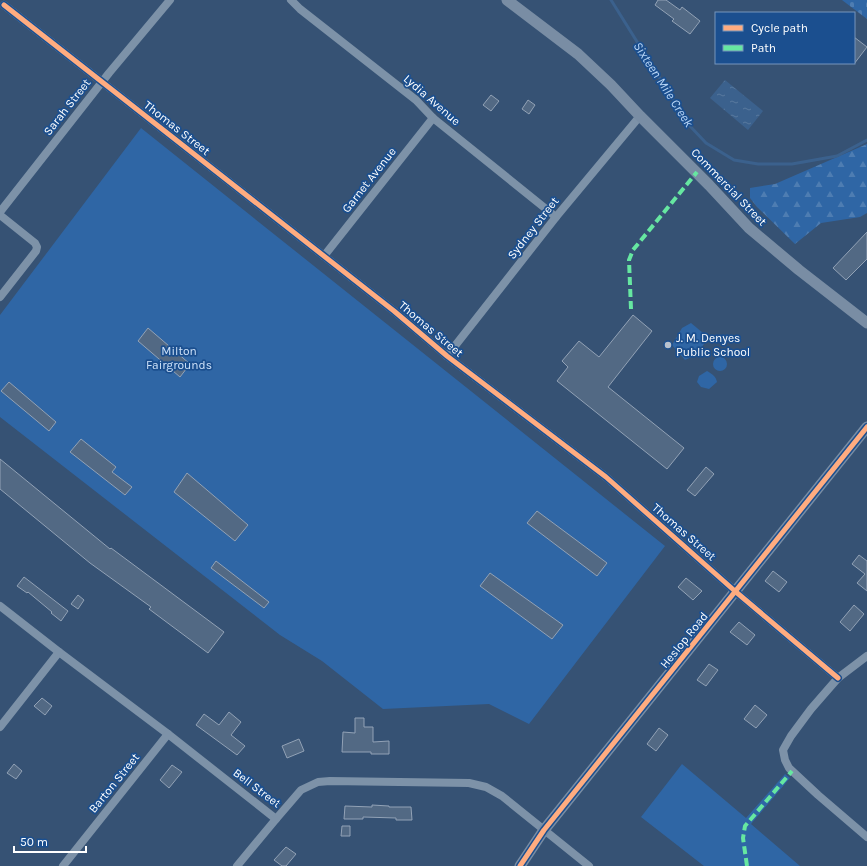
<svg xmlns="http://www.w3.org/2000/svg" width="867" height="866" font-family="Karla,sans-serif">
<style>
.forest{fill:url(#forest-firs)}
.cemetery{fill:url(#cemetery-stones)}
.park{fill:#2f66a5}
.water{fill:url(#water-ripples)}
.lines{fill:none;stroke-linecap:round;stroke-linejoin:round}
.stream{stroke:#3b618d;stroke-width:3}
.building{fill:#526984;stroke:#92a2b6}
.street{stroke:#7d92a8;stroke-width:8}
.secondary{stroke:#798da4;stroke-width:11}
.quiet{stroke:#66e7a1;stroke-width:4;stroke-dasharray:8 4;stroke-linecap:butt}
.cycleway-casing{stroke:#1b4f8f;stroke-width:8}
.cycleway{stroke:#ffac80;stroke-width:5}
.poi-dot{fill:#b9c2ce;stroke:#1b4f8f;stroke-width:1.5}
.labels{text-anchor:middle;stroke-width:3.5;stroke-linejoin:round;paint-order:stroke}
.street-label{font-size:12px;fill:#fff;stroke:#1b4f8f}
.poi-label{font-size:12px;fill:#fff;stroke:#1b4f8f;text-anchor:start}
.park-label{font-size:12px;fill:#cfe3fa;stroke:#1b4f8f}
.water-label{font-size:13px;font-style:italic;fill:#b5d3f5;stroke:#1b4f8f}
</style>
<defs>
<pattern id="forest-firs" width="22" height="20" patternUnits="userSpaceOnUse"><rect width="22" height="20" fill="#2f66a5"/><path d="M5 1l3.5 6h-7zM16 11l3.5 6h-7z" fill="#4e7db2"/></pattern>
<pattern id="cemetery-stones" width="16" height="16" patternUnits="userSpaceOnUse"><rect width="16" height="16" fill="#2f66a5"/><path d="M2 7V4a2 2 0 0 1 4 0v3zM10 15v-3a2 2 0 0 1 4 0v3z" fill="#4e7db2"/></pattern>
<pattern id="water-ripples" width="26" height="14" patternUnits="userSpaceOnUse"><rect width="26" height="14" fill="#3b618d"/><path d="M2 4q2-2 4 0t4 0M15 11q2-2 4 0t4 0" fill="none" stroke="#58799e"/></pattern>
</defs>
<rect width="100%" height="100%" fill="#365274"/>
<path class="forest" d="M867,144V213L860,217L821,223L795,244L757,207L750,198V188L775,184Z"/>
<path class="cemetery" d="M842,0H867V19Z"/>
<g class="park">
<path d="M141,128L665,546L529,724L489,704L383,709L322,661L280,635L0,417V315Z"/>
<path d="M691,323L703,333L704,344L696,355L685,360L672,345L682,328Z"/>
<circle cx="720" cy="364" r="7"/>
<path d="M707,371C712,374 716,376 717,382L709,389L701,387L697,382L699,376Z"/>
<path d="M682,764L746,818L785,774L790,778L751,824L800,866H704L641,817Z"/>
</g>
<path class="water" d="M725,80L763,111L748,130L710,98Z"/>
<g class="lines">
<path class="stream" d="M611,0L689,125L706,143L734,160L758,164H792L837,156L867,140"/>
</g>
<g class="building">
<path d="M658,0H666L680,10L682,7L700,21L690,34L672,21L674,19L655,5Z"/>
<path d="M854,37L867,47L854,64Z"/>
<path d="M491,95L499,101L491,111L483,105Z"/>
<path d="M528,100L535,105L529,114L522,109Z"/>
<path d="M867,232V259L846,280L833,268Z"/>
<path d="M633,315L652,331L608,387L684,448L667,469L557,381L568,367L562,361L579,341L599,357Z"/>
<path d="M148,328L190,364L180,377L138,341Z"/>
<path d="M9,382L56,422L49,431L1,391Z"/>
<path d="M81,439L116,467L112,472L132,487L125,495L70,452Z"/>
<path d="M0,459L110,549L111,548L224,632L208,653L149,609L151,607L90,563L0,489Z"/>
<path d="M706,467L714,474L695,496L687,490Z"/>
<path d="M187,473L248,525L235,541L174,492Z"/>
<path d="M537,511L607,563L597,576L527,523Z"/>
<path d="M859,555L867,561V591L857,583L865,574L852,564Z"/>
<path d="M216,561L269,602L264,608L211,568Z"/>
<path d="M773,571L787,582L779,592L765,581Z"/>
<path d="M490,573L563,625L552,639L480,586Z"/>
<path d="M24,577L68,611L61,621L51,613L52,612L28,592L27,593L17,586Z"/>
<path d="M686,578L702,591L693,600L678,587Z"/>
<path d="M78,595L84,600L78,609L71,604Z"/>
<path d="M854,605L864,614L850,631L840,622Z"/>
<path d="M739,622L755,635L747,645L730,632Z"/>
<path d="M709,664L718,670L706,686L697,680Z"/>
<path d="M42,698L52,706L45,715L34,706Z"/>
<path d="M755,705L767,715L756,728L744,719Z"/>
<path d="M229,712L241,722L231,735L245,746L237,755L196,725L204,714L219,725Z"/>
<path d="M355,718H364V727H373V742L389,741V754H371V752H342L343,732L355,733Z"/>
<path d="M659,728L668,735L656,751L647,744Z"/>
<path d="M299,739L304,751L287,758L282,746Z"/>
<path d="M14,764L22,771L16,779L7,773Z"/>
<path d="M172,765L182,772L169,788L160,780Z"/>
<path d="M372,805L389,806V807H411L412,820H396V818L363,817V819H344L345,806L372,807Z"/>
<path d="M342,826H350V836H341Z"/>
<path d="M286,847L296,854L286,866H282L274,860Z"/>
</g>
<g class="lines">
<g class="street">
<path d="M291,0L300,9L416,100L433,118L556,217"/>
<path d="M4,5L394,311L447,356L606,477L736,592L838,678"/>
<path d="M0,212L109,73L170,0"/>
<path d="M0,215L35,243L37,247L36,251L0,297"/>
<path d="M324,256L433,118"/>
<path d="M447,356L556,217L640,116"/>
<path d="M0,606L59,652L168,734L276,819"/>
<path d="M867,656L838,678L811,709L791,736L783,750L785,760L789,768L818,795L867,837"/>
<path d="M0,727L59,652"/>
<path d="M63,866L168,734"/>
<path d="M237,866L276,819L301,790L318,782L330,781L469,783L486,787L502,796L589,866"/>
</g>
<g class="secondary">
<path d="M507,0L578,54L611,85L640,116L709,185L749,228L799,270L867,323"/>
<path d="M520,866L544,830L867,427"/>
</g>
<g class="quiet">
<path d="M631,309L629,260L633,250L697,172"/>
<path d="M747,866L743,838L745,826L792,771"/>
</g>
<g class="cycleway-casing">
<g id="cycleway">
<path d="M4,5L394,311L447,356L606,477L736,592L838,678"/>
<path d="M520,866L544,830L867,427"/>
</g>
</g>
<use href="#cycleway" class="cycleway"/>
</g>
<circle class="poi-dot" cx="668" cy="345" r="4"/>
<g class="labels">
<g class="street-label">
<text transform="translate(432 100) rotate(41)" y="4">Lydia Avenue</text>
<text transform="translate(67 107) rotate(-52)" y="4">Sarah Street</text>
<text transform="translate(177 128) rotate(38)" y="4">Thomas Street</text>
<text transform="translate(369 180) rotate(-52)" y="4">Garnet Avenue</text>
<text transform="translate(729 187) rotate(46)" y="4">Commercial Street</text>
<text transform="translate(533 228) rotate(-52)" y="4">Sydney Street</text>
<text transform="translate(431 329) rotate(40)" y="4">Thomas Street</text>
<text transform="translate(684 532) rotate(41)" y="4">Thomas Street</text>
<text transform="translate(684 640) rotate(-51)" y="4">Heslop Road</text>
<text transform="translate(114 783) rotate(-51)" y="4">Barton Street</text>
<text transform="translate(257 788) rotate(37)" y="4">Bell Street</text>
</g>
<g class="poi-label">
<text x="676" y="342">J. M. Denyes<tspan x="676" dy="14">Public School</tspan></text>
</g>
<g class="park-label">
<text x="179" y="355">Milton<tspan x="179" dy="14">Fairgrounds</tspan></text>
</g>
<g class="water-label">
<text transform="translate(664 84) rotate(57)" y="5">Sixteen Mile Creek</text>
</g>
</g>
<rect x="715" y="12" width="140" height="52" fill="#1b4f8f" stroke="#7695bc"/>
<rect x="723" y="25" width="20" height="6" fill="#ffac80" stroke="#7695bc"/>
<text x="751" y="32" font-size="12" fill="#ffffff">Cycle path</text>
<rect x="723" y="45" width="20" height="6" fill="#66e7a1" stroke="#7695bc"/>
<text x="751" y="52" font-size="12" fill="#ffffff">Path</text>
<path d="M14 846v6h72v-6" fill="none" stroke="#ffffff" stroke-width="2"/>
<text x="20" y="846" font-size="12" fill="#ffffff" stroke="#1b4f8f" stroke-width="3" paint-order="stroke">50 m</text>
</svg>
